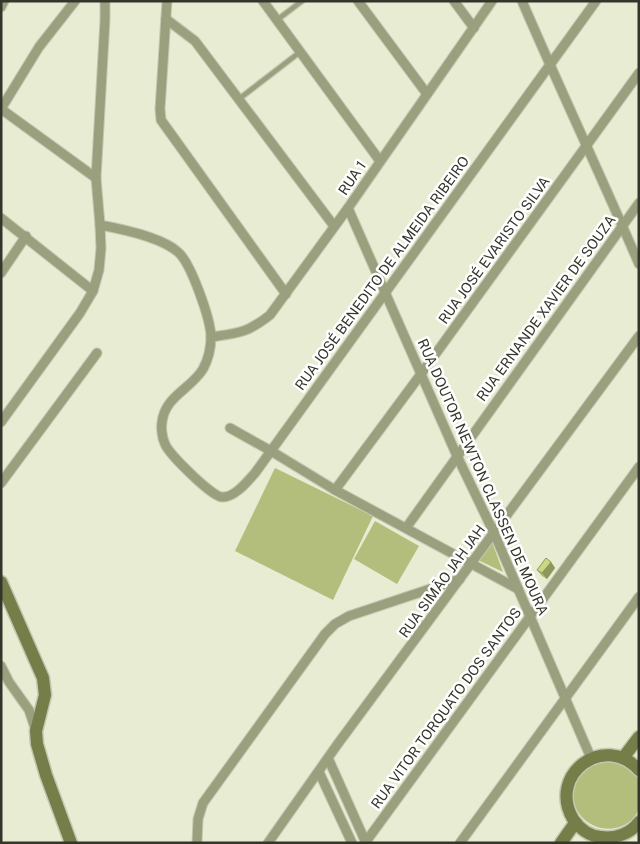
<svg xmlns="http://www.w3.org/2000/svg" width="640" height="844" font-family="'Public Sans',sans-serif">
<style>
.green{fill:#b4be7c}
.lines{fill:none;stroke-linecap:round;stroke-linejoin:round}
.lane-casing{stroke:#c3c7b1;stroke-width:7}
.street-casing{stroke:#c3c7b1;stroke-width:11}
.secondary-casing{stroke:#c3c7b1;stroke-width:15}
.lane{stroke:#9aa07e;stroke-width:4.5}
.street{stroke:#9aa07e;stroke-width:9}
.secondary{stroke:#757d49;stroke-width:12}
.wall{fill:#afba71}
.shaded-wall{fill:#8e975c}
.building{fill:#cbd883;stroke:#8e975c}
.labels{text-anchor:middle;stroke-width:5;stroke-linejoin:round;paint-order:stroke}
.street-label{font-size:14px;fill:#34352b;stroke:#fff}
</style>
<rect width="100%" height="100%" fill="#e7ecd2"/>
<g class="green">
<path d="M275,468L373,516L333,600L235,551Z"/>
<path d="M375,521L419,546L397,584L354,559Z"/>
<path d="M492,542L503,572L478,560Z"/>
<path d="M599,761C605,761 613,760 618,762C624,764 637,773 638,779C640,784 640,808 637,813C625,833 596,834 581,816C563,794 577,772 599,761Z"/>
</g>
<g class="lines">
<g class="lane-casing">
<g id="lane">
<path d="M277,20L302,1"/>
<path d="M239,99L300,52"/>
</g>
</g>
<g class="street-casing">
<g id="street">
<path d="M105,1V20L96,178L100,225C122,229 161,237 178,252C191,263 210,318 211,336C211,347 208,360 203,369C191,389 165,396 162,422C161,428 162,438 165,444C169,454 212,497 222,497C234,498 247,482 255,473L596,1"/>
<path d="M167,1L160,109L161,120L286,294"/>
<path d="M263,1L380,161"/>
<path d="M358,1L427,94"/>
<path d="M454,1L474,28"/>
<path d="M522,1C560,89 601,176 639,264"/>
<path d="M1,7L4,1"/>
<path d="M166,19L195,41L334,226"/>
<path d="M1,109L39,47L75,1"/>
<path d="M1,109L96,178"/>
<path d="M348,208L457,456L494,533L591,758"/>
<path d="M1,218L93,291"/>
<path d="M1,273L26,236"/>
<path d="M211,337C239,333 247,333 270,315L348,208L492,1"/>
<path d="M1,422L80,313L93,291L99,270L101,248L100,225"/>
<path d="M230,428L271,451L335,490L518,589"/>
<path d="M1,483L97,353"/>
<path d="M335,490L421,374L639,73"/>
<path d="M406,528L639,203"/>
<path d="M1,666L9,682L29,710L36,731"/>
<path d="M328,758L366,843"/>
<path d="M319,772L352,843"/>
<path d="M197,843L198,819L203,803L325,634L335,624L349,616L460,579"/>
<path d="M268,843L337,745L639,336"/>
<path d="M365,843L639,467"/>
<path d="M460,843L639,597"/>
</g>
</g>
<g class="secondary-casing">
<g id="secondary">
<path d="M1,582L43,678L45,695L36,731L37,744L46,775L71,843"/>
<path d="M623,758L639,737"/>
<path d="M639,770C605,732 547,774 573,819C579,828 589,836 601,837C615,839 630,834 639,822"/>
<path d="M561,843L575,823"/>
</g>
</g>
<use href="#lane" class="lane"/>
<use href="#street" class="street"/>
<use href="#secondary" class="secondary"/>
</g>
<path class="wall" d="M551,562L555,568L547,579L542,576L537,570Z"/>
<path class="shaded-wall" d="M551,562L555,568L547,579L542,573Z"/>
<path class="building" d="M546,558L551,562L542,573L537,570Z"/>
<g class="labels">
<g class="street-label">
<text transform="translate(352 178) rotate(-56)" y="5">RUA 1</text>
<text transform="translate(494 250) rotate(-54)" y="5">RUA JOSÉ EVARISTO SILVA</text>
<text transform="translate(382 273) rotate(-54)" y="5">RUA JOSÉ BENEDITO DE ALMEIDA RIBEIRO</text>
<text transform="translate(546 308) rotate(-54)" y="5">RUA ERNANDE XAVIER DE SOUZA</text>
<text transform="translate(483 477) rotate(66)" y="5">RUA DOUTOR NEWTON CLASSEN DE MOURA</text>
<text transform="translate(442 581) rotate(-54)" y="5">RUA SIMÃO JAH JAH</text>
<text transform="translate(446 708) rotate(-54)" y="5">RUA VITOR TORQUATO DOS SANTOS</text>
</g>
</g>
<rect width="640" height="844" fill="none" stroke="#34352b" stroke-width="5"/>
</svg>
